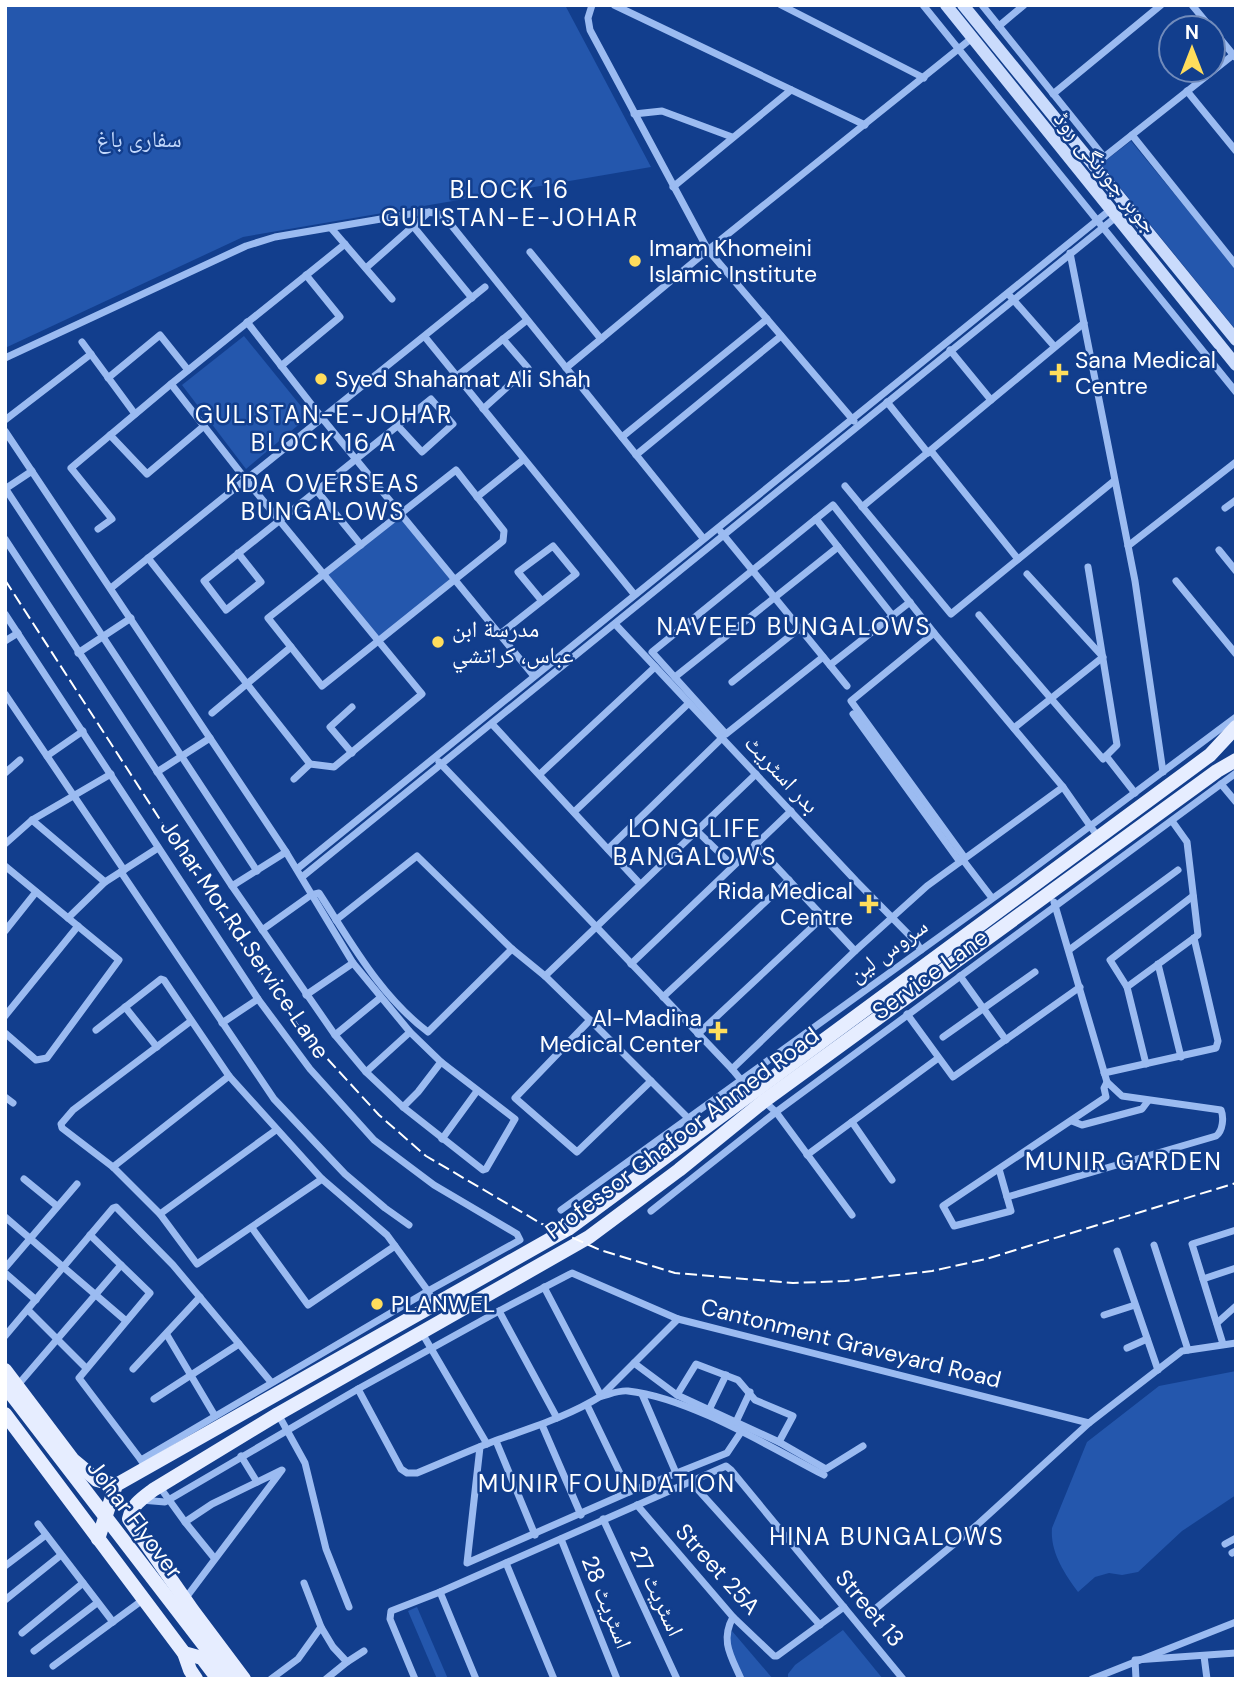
<svg xmlns="http://www.w3.org/2000/svg" width="1241" height="1684" font-family="'DM Sans','Noto Naskh Arabic',sans-serif">
<style>
.green{fill:#2457ad}
.lines{fill:none;stroke-linecap:round;stroke-linejoin:round}
.minor{stroke:#9bbbf1;stroke-width:7}
.secondary{stroke:#cadbfc;stroke-width:12}
.primary{stroke:#e6edff;stroke-width:14}
.rail{stroke:#fff;stroke-width:2;stroke-dasharray:12 5;stroke-linecap:butt}
.primary-bridge{stroke:#e6edff;stroke-width:14}
.poi-dot{fill:#ffdd5c;stroke:#123e8d;stroke-width:2.5}
.labels{text-anchor:middle;stroke-width:5;stroke-linejoin:round;paint-order:stroke}
.park-label{font-size:23px;fill:#c2d8fc;stroke:#123e8d}
.street-label{font-size:23px;fill:#fff;stroke:#123e8d}
.poi-label{font-size:23px;fill:#fff;stroke:#123e8d;text-anchor:start}
.neighbourhood-label{font-size:24px;letter-spacing:2px;fill:#fff;stroke:#123e8d}
</style>
<rect width="100%" height="100%" fill="#123e8d"/>
<g class="green">
<path d="M5,5H565L651,167L243,237L5,348Z"/>
<path d="M1131,141L1236,269V330L1101,164Z"/>
<path d="M244,336L309,416L246,469L182,385Z"/>
<path d="M400,514L456,579L378,640L324,574Z"/>
<path d="M1236,1371V1495L1182,1531L1138,1572L1122,1575L1109,1573L1095,1577L1078,1592C1064,1573 1050,1552 1052,1528L1087,1442L1159,1386Z"/>
<path d="M417,1607L448,1679H437L408,1611Z"/>
<path d="M843,1630L883,1679H788V1674L795,1665Z"/>
<path d="M732,1631L773,1679H743L728,1644Z"/>
</g>
<g class="lines">
<g class="minor">
<path d="M592,5L588,18L590,30L708,250L854,421"/>
<path d="M614,5L865,125"/>
<path d="M781,5L924,78"/>
<path d="M923,5L1236,392"/>
<path d="M982,5L1104,157"/>
<path d="M1192,5L1211,28"/>
<path d="M999,26L1024,5"/>
<path d="M1213,30L1235,57"/>
<path d="M1187,91L1236,151"/>
<path d="M1053,94L1161,5"/>
<path d="M634,114L662,111L732,137"/>
<path d="M1132,135L1236,265"/>
<path d="M1094,165L1233,55"/>
<path d="M673,187L791,90"/>
<path d="M413,226L472,298"/>
<path d="M331,228L392,299"/>
<path d="M530,252L601,339"/>
<path d="M1070,253L1135,581L1163,772"/>
<path d="M366,268L429,212"/>
<path d="M1010,296L1054,346"/>
<path d="M247,322L322,418L533,675"/>
<path d="M425,337L634,594"/>
<path d="M82,342L135,414"/>
<path d="M950,350L991,400"/>
<path d="M5,358L246,246L275,237L422,212L437,213L448,221L703,538"/>
<path d="M281,366L340,317L306,275"/>
<path d="M566,368L708,250L972,38"/>
<path d="M457,376L527,320"/>
<path d="M108,378L160,335L188,370"/>
<path d="M171,384L247,481L422,694L334,767L310,764L294,779"/>
<path d="M887,402L928,453"/>
<path d="M483,409L528,368L503,339"/>
<path d="M5,420L91,354"/>
<path d="M5,431L286,852L353,963L410,1032L441,1062L515,1119L486,1169L483,1170L403,1107L366,1072L335,1035L232,886L5,539"/>
<path d="M110,435L147,474L204,426"/>
<path d="M622,437L767,319"/>
<path d="M931,451L1018,559"/>
<path d="M636,455L781,336"/>
<path d="M456,470L504,531L503,541L322,686L268,618Z"/>
<path d="M845,486L951,614L1114,481"/>
<path d="M5,488L257,871"/>
<path d="M5,489L32,471"/>
<path d="M317,491L361,545"/>
<path d="M477,497L523,460"/>
<path d="M862,507L1084,323"/>
<path d="M1225,508L1236,500"/>
<path d="M816,519L892,615"/>
<path d="M98,529L112,519L71,468L171,384L345,244"/>
<path d="M721,532L847,686"/>
<path d="M1128,546L1236,462"/>
<path d="M1219,550L1236,571"/>
<path d="M238,553L261,582L226,610L204,581L431,399L453,424L422,452L398,426"/>
<path d="M148,558L310,764"/>
<path d="M1176,581L1236,654"/>
<path d="M111,588L485,287"/>
<path d="M5,614L258,999L310,1069L374,1140L434,1185L517,1234L520,1240L428,1291L141,1460L146,1468"/>
<path d="M979,615L1103,759L1117,745L1088,567"/>
<path d="M615,624L856,881L916,942L921,950"/>
<path d="M934,633L851,701L965,858"/>
<path d="M500,634L576,574L553,546L518,572L542,601"/>
<path d="M5,641L18,633"/>
<path d="M78,653L131,618"/>
<path d="M823,657L726,734L652,652L833,505L934,633L1063,787L1098,837"/>
<path d="M830,665L910,602"/>
<path d="M675,677L838,547"/>
<path d="M732,682L800,628"/>
<path d="M5,694L124,870"/>
<path d="M212,713L291,647"/>
<path d="M853,714L960,862"/>
<path d="M492,724L640,884"/>
<path d="M1014,728L1103,657L1027,574"/>
<path d="M352,753L330,727L352,707"/>
<path d="M47,756L83,731"/>
<path d="M1106,756L1135,793"/>
<path d="M439,762L732,1069L751,1092"/>
<path d="M157,772L210,738"/>
<path d="M5,773L20,760"/>
<path d="M540,774L655,667"/>
<path d="M1221,784L1236,802"/>
<path d="M574,812L689,703"/>
<path d="M32,820L105,882"/>
<path d="M697,831L732,865"/>
<path d="M5,844L32,820L111,774"/>
<path d="M755,844L855,951"/>
<path d="M608,849L722,738"/>
<path d="M963,860L992,898"/>
<path d="M5,866L119,960L47,1058L36,1060L5,1033"/>
<path d="M297,869L1110,210"/>
<path d="M121,872L274,1099L345,1174L385,1208L409,1225"/>
<path d="M302,877L1116,217"/>
<path d="M232,886L286,852"/>
<path d="M68,918L105,882L158,848"/>
<path d="M336,920L417,856L512,949L545,976L590,1020L687,1117"/>
<path d="M262,930L311,895L319,893C351,942 380,996 428,1032L512,949"/>
<path d="M5,931L36,892"/>
<path d="M1069,950L1178,870"/>
<path d="M631,964L791,811"/>
<path d="M1158,964L1181,1057"/>
<path d="M545,976L756,774"/>
<path d="M960,976L1006,1040"/>
<path d="M1127,987L1198,935L1187,842L1172,821"/>
<path d="M306,995L353,963"/>
<path d="M663,997L789,880"/>
<path d="M125,1007L157,1047"/>
<path d="M907,1014L953,1077L1080,987"/>
<path d="M5,1016L78,926"/>
<path d="M590,1020L515,1098L577,1152L651,1081"/>
<path d="M191,1021L73,1110L61,1124L62,1128L113,1167L160,1214L197,1264L322,1179"/>
<path d="M222,1023L258,999"/>
<path d="M96,1030L161,979L164,980L229,1076L322,1179L387,1235L428,1291L435,1305"/>
<path d="M698,1034L824,916"/>
<path d="M335,1035L380,998"/>
<path d="M943,1037L1035,972"/>
<path d="M1146,1064L1127,987L1110,960L1193,896"/>
<path d="M732,1069L855,951L927,886L1063,787"/>
<path d="M366,1072L410,1032"/>
<path d="M1104,1073L1216,1048L1218,1041L1194,938"/>
<path d="M5,1097L13,1103"/>
<path d="M764,1101L776,1112L852,1215"/>
<path d="M403,1107L418,1092L441,1062"/>
<path d="M1072,1121L1082,1125L1142,1109L1148,1101"/>
<path d="M852,1122L892,1180"/>
<path d="M442,1139L477,1091"/>
<path d="M807,1155L937,1059"/>
<path d="M113,1167L229,1076"/>
<path d="M999,1169L1011,1211L954,1226L943,1206L1106,1097L1104,1088L1107,1082L1054,902"/>
<path d="M24,1179L57,1206"/>
<path d="M1007,1197L1216,1136C1223,1131 1224,1117 1221,1110L1122,1096L1107,1082"/>
<path d="M561,1210L1014,883L1236,717"/>
<path d="M651,1211L776,1112L1236,773"/>
<path d="M160,1214L276,1130"/>
<path d="M5,1217L125,1320"/>
<path d="M252,1228L308,1305L395,1246"/>
<path d="M90,1235L150,1293L79,1378L141,1460"/>
<path d="M1154,1245L1188,1350"/>
<path d="M1117,1251L1158,1370"/>
<path d="M5,1268L77,1184"/>
<path d="M5,1273L36,1300"/>
<path d="M1203,1279L1236,1268"/>
<path d="M544,1287L601,1396"/>
<path d="M28,1310L86,1368"/>
<path d="M499,1311L557,1418"/>
<path d="M1104,1315L1135,1305"/>
<path d="M1217,1323L1236,1306"/>
<path d="M422,1333L487,1444"/>
<path d="M167,1335L215,1416"/>
<path d="M5,1336L113,1208L116,1207L173,1265L271,1382"/>
<path d="M1223,1344L1192,1244L1236,1230"/>
<path d="M1127,1348L1147,1339"/>
<path d="M634,1363L677,1395L696,1364L738,1380L755,1400L793,1416L779,1442"/>
<path d="M133,1369L200,1297"/>
<path d="M17,1386L121,1265"/>
<path d="M358,1389L401,1469L407,1473H417C444,1462 470,1450 497,1440C533,1427 569,1416 601,1396L678,1319L1089,1423L1182,1351L1236,1343"/>
<path d="M642,1394L676,1473"/>
<path d="M677,1395L779,1442L826,1469L863,1446"/>
<path d="M602,1396C610,1394 620,1390 628,1391C690,1398 768,1446 824,1475"/>
<path d="M154,1399L239,1344"/>
<path d="M587,1405L629,1492"/>
<path d="M709,1410L726,1375"/>
<path d="M278,1414L305,1463L326,1549L349,1607"/>
<path d="M736,1422L750,1392"/>
<path d="M542,1425L581,1515"/>
<path d="M496,1441L535,1535"/>
<path d="M480,1447L467,1563L629,1492L727,1453L741,1432"/>
<path d="M241,1456L257,1482"/>
<path d="M691,1482L820,1625"/>
<path d="M159,1486L185,1522"/>
<path d="M141,1500L165,1502L358,1389L499,1311L572,1273L678,1319"/>
<path d="M637,1505L733,1617L774,1656H777L844,1607"/>
<path d="M603,1519L677,1679"/>
<path d="M38,1524L113,1622"/>
<path d="M561,1539L617,1679"/>
<path d="M1225,1544L1236,1538"/>
<path d="M1232,1553L1236,1551"/>
<path d="M506,1563L554,1679"/>
<path d="M5,1566L46,1535"/>
<path d="M304,1583L321,1627"/>
<path d="M440,1592L476,1679"/>
<path d="M185,1599L282,1470L212,1504L185,1522L215,1559"/>
<path d="M5,1600L61,1555"/>
<path d="M874,1610L977,1525L1089,1423"/>
<path d="M733,1617C720,1641 731,1656 741,1679"/>
<path d="M22,1633L83,1583"/>
<path d="M34,1651L97,1603"/>
<path d="M1204,1656L1207,1679"/>
<path d="M347,1662L364,1651"/>
<path d="M53,1666L144,1599"/>
<path d="M271,1679L298,1659L321,1627L333,1647L347,1662L326,1679"/>
<path d="M415,1679L390,1619L391,1611L440,1592L726,1466L731,1470L903,1679"/>
<path d="M1092,1679L1236,1622"/>
<path d="M1136,1679L1135,1660L1236,1653"/>
</g>
<g class="secondary">
<path d="M946,5L1236,365"/>
<path d="M963,5L1236,340"/>
</g>
<g class="primary">
<path d="M5,1370L73,1460L97,1480L116,1485"/>
<path d="M5,1414L184,1653L190,1670L196,1679"/>
<path d="M98,1539L116,1485L568,1229L1210,755L1236,727"/>
<path d="M184,1653L202,1658L218,1679"/>
<path d="M244,1679L193,1611L129,1519C132,1505 141,1499 153,1490L278,1414L589,1237L679,1170L764,1101L1217,771L1236,760"/>
</g>
<path class="rail" d="M5,580L227,923L301,1030L379,1115L426,1156L542,1224L600,1250L675,1273L793,1283L845,1281L932,1271L986,1259L1236,1183"/>
<path class="primary-bridge" d="M5,1386L230,1679"/>
</g>
<g class="poi-dot">
<circle cx="635" cy="261" r="7"/>
<path d="M1055.5 362.5h7v7h7v7h-7v7h-7v-7h-7v-7h7z"/>
<circle cx="321" cy="379" r="7"/>
<circle cx="438" cy="642" r="7"/>
<path d="M865.5 893.5h7v7h7v7h-7v7h-7v-7h-7v-7h7z"/>
<path d="M714.5 1020.5h7v7h7v7h-7v7h-7v-7h-7v-7h7z"/>
<circle cx="377" cy="1304" r="7"/>
</g>
<g class="labels">
<g class="park-label">
<text x="139" y="147">سفاری باغ</text>
</g>
<g class="street-label">
<text transform="translate(1106 172) rotate(51)" y="8">جوہر چورنگی روڈ</text>
<text transform="translate(782 774) rotate(47)" y="8">بدر اسٹریٹ</text>
<text transform="translate(245 939) rotate(56)" y="8">Johar Mor Rd Service Lane</text>
<text transform="translate(888 950) rotate(-36)" y="8">سروس لین</text>
<text transform="translate(930 974) rotate(-36)" y="8">Service Lane</text>
<text transform="translate(682 1133) rotate(-37)" y="8">Professor Ghafoor Ahmed Road</text>
<text transform="translate(851 1343) rotate(14)" y="8">Cantonment Graveyard Road</text>
<text transform="translate(135 1519) rotate(53)" y="8">Johar Flyover</text>
<text transform="translate(718 1569) rotate(48)" y="8">Street 25A</text>
<text transform="translate(657 1591) rotate(65)" y="8">اسٹریٹ 27</text>
<text transform="translate(607 1602) rotate(68)" y="8">اسٹریٹ 28</text>
<text transform="translate(870 1608) rotate(50)" y="8">Street 13</text>
</g>
<g class="poi-label">
<text x="649" y="256">Imam Khomeini<tspan x="649" dy="26">Islamic Institute</tspan></text>
<text x="1075" y="368">Sana Medical<tspan x="1075" dy="26">Centre</tspan></text>
<text x="335" y="387">Syed Shahamat Ali Shah</text>
<text x="452" y="637">مدرسة ابن<tspan x="452" dy="26">عباس، كراتشي</tspan></text>
<text x="853" y="899" text-anchor="end">Rida Medical<tspan x="853" dy="26">Centre</tspan></text>
<text x="702" y="1026" text-anchor="end">Al-Madina<tspan x="702" dy="26">Medical Center</tspan></text>
<text x="391" y="1312">PLANWEL</text>
</g>
<g class="neighbourhood-label">
<text x="510" y="198">BLOCK 16<tspan x="510" dy="28">GULISTAN-E-JOHAR</tspan></text>
<text x="324" y="423">GULISTAN-E-JOHAR<tspan x="324" dy="28">BLOCK 16 A</tspan></text>
<text x="323" y="492">KDA OVERSEAS<tspan x="323" dy="28">BUNGALOWS</tspan></text>
<text x="794" y="635">NAVEED BUNGALOWS</text>
<text x="695" y="837">LONG LIFE<tspan x="695" dy="28">BANGALOWS</tspan></text>
<text x="1124" y="1170">MUNIR GARDEN</text>
<text x="607" y="1492">MUNIR FOUNDATION</text>
<text x="887" y="1545">HINA BUNGALOWS</text>
</g>
</g>
<rect width="1241" height="1684" fill="none" stroke="#ffffff" stroke-width="14"/>
<g transform="translate(1192 49)"><circle r="33" fill="#123e8d" stroke="#718bbb" stroke-width="2"/>
<path d="M0-5L12 26L0 18L-12 26Z" fill="#ffdd5c"/>
<text y="-10" font-size="19" font-weight="bold" text-anchor="middle" fill="#ffffff">N</text>
</g>
</svg>
